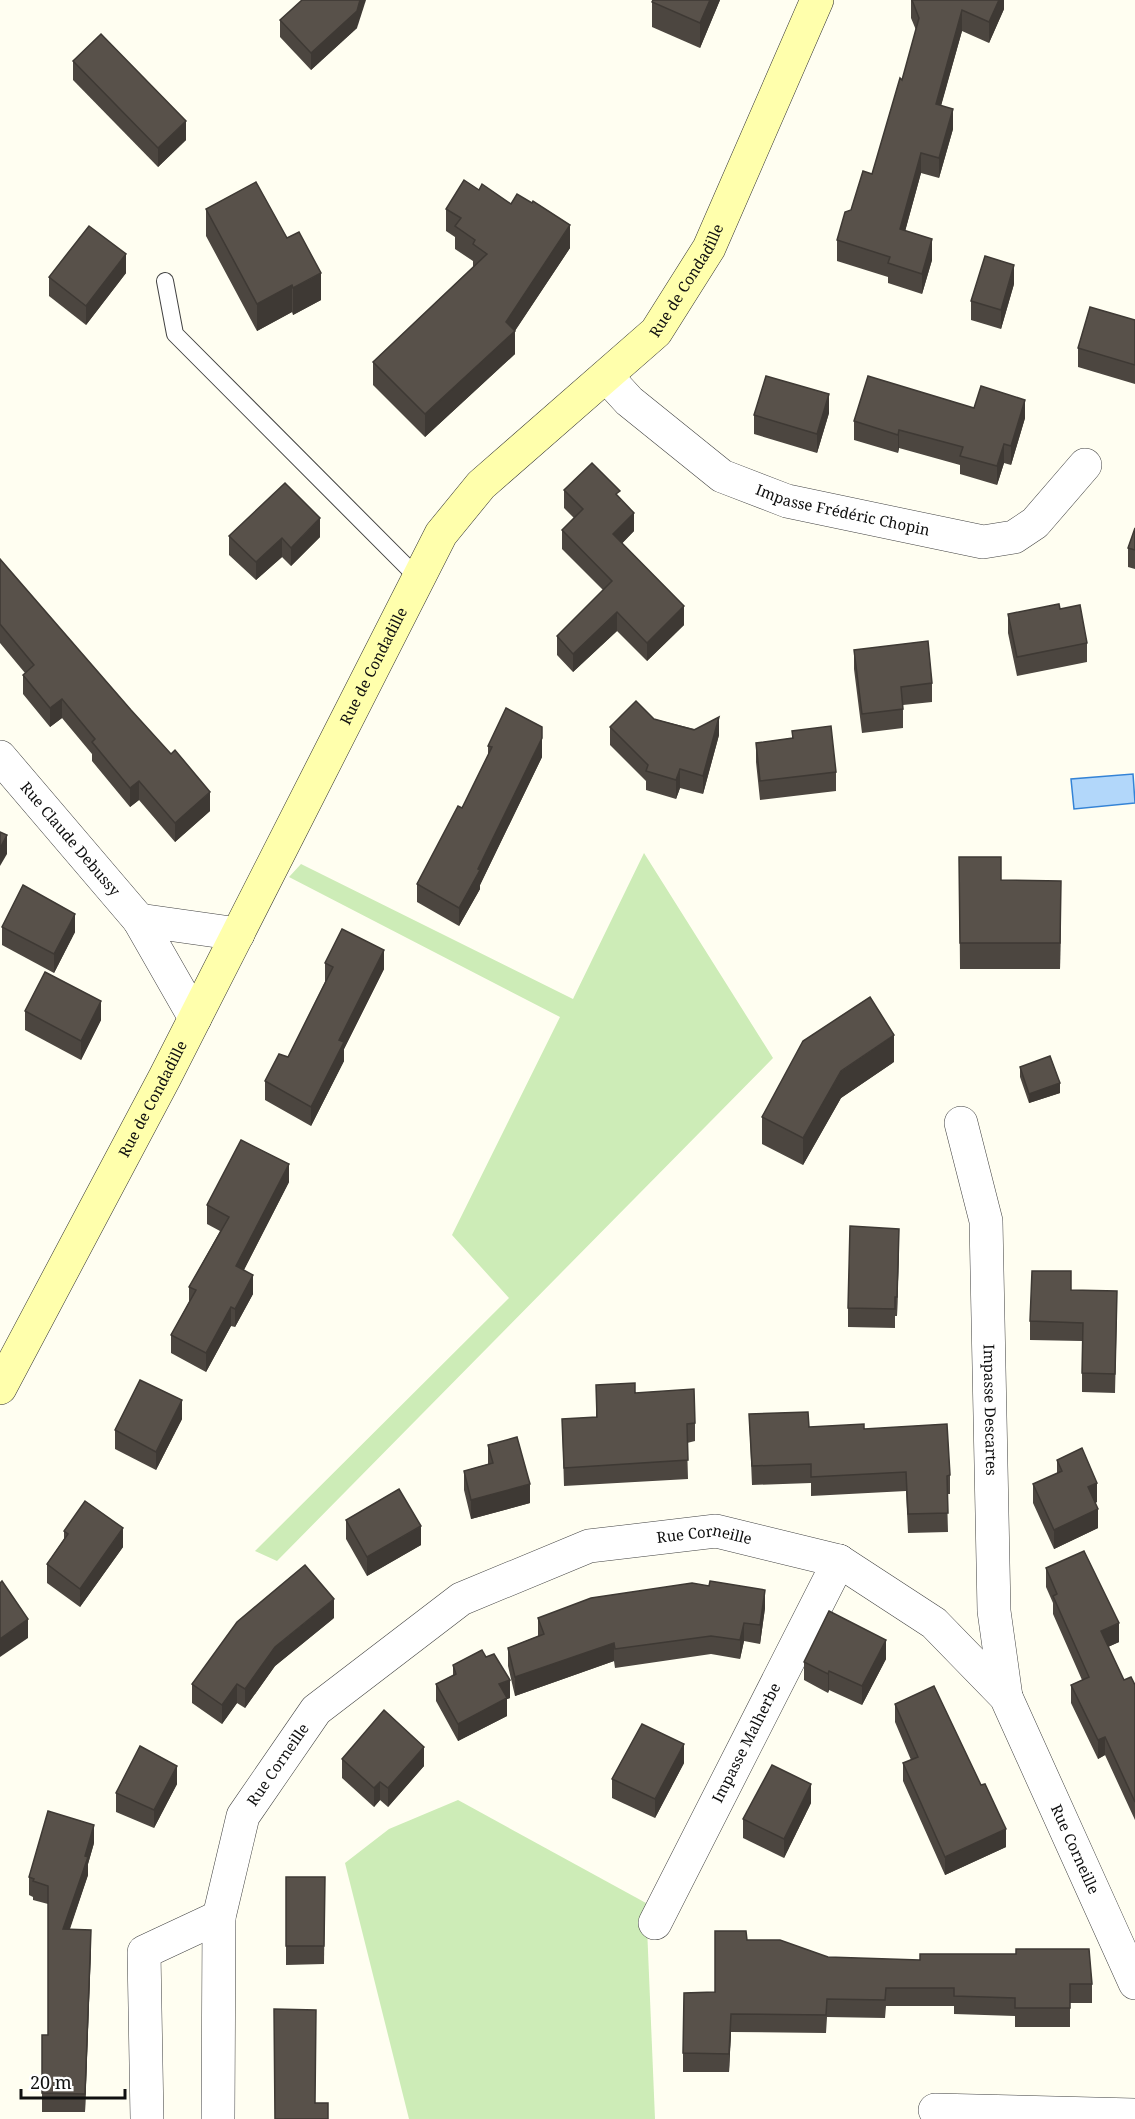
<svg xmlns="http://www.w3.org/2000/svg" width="1135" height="2119" font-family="'Noto Serif',serif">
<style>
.green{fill:#cdecb7}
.water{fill:#b2d7fa;stroke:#3483d6;stroke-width:1.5}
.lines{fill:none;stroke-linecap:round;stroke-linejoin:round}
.lane-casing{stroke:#424242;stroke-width:18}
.street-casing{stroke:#424242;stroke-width:34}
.secondary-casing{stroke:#313131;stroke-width:34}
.lane{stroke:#fff;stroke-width:16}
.street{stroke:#fff;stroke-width:33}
.secondary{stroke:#ffffac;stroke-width:33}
.wall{fill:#4c4640}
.shaded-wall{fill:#3e3934}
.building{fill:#58514a;stroke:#3e3934;stroke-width:1.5}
.labels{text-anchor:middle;stroke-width:6;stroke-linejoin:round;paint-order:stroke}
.street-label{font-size:15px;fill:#0f0f0f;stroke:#fff}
</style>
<rect width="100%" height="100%" fill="#fffef1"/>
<g class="green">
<path d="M644,853L773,1058L277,1561L255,1551L509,1298L452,1235L560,1017L289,877L301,864L573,999Z"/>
<path d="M458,1800L646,1903L655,2119H409L345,1863L389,1829Z"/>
</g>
<path class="water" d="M1133,774L1135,803L1074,809L1071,779Z"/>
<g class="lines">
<g class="lane-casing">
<path id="lane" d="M165,281L175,334L418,578"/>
</g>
<g class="street-casing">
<g id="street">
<path id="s1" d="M607,377L629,401L722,476L787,501L983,542L1014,537L1035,523L1085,465"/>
<path id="s2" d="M0,757L139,920"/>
<path d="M195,1018L139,920L238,934"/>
<path id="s3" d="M961,1123L986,1221L994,1611L1006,1697"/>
<path id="s4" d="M655,1923L839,1561"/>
<path d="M935,2110L1135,2115"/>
<path d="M147,2119L144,1952L219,1917"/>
<path id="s5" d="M218,2119L219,1917L243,1816L316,1710L461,1599L589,1546L716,1531L839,1561L934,1623L1006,1697L1135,1983"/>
</g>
</g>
<g class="secondary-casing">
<g id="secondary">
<path id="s6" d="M0,1388L165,1077L441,534L481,485L656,332L709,248L817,0"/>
</g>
</g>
<use href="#lane" class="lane"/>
<use href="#street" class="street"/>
<use href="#secondary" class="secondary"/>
</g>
<g class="wall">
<path d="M720,0L700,48L652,27V2Z"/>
<path d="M911,0H1004V9L989,43L962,31L941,105L953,129L939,178L921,173L905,231L932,260L922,294L888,283V277L837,261V240L851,210L872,174L902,80L916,30L911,18Z"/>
<path d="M280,20L357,28L311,70L280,37Z"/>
<path d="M73,61L186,140L158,167L73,80Z"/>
<path d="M479,190L570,248L515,331V354L425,437L373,385V362L473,267V261L455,249V237L446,231V209Z"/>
<path d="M206,209L321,300L293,315L292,312L257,331L206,236Z"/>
<path d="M126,273L86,325L49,296V277Z"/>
<path d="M1014,284L1001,329L971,320V301Z"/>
<path d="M1135,320V384L1078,367V348Z"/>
<path d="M974,408L1025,418L1011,465L1004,463L997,485L960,474V465L899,448L898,453L854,440V421Z"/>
<path d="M829,413L817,453L754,434V415Z"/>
<path d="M564,490L620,498L634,531L622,543L684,625L647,661L617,631L573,672L557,655V636L603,590L562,549V530L574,518L564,508Z"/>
<path d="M1135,528V569L1128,567V548Z"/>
<path d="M229,536L320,537L291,566L282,557L256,580L229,555Z"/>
<path d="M0,559L210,811L175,842L139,800L130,807L92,761V754L62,718L50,727L23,694V675L25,673L0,643Z"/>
<path d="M1060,609L1087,643V662L1017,676L1008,633V614Z"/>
<path d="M854,650L932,683V702L903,705V728L862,733L854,669Z"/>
<path d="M654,719L719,735L703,794L680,788L676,799L646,790V781L610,745V727Z"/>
<path d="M792,731L836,772V791L760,800L756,762V743L792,738Z"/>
<path d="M488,746L542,757L480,885V889L459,926L417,902V884L462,808L488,756Z"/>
<path d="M959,857L1001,880L1061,907L1060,969H960Z"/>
<path d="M2,927L75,932L54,973L2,945Z"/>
<path d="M325,963L384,969L344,1049V1061L311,1126L265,1100V1081L288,1057L325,982Z"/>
<path d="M25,1011L101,1020L81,1060L25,1030Z"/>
<path d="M894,1062L841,1098L803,1165L762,1144V1117Z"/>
<path d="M1020,1067L1060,1093L1029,1103L1020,1077Z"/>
<path d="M289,1182L244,1270L253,1294L235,1327L231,1326L206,1372L171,1353V1335L189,1302V1287L220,1231L207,1224V1205Z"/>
<path d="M899,1248L897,1316H895V1328L848,1327V1308Z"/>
<path d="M1071,1290L1117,1309L1115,1393L1082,1392V1341L1030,1340V1321Z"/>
<path d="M596,1385L635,1393L695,1423V1441L687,1443L688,1479L564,1486L562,1419L596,1417Z"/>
<path d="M749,1414L809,1427L950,1475V1494H947L948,1532L908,1533L906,1491L811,1496V1483L752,1485Z"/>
<path d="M182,1419L156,1470L115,1449V1430Z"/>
<path d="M488,1445L530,1503L471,1519L464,1490V1471L488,1464Z"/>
<path d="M1057,1460L1097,1502L1095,1503L1098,1528L1054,1549L1033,1503V1484L1057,1474Z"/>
<path d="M346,1520L421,1545L367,1576L346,1539Z"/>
<path d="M64,1531L123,1547L80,1607L47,1583V1564L64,1539Z"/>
<path d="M1046,1568L1119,1642L1108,1647L1124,1680L1135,1685V1820L1105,1755L1098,1759L1071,1703V1685L1082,1680L1053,1614V1603L1046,1587Z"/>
<path d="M765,1608L760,1644L744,1641L740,1659L711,1654L615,1668L614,1661L515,1696L508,1666V1648L538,1636V1618Z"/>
<path d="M334,1618L275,1666L245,1708L237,1703L222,1724L192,1703V1684Z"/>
<path d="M486,1657L510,1698L507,1699V1716L458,1741L436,1701V1684L453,1675V1665Z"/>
<path d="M886,1659L862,1705L829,1690L828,1693L804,1680V1662Z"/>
<path d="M895,1704L981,1785L1006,1847L945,1875L903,1781V1763L911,1760L895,1722Z"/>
<path d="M342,1759L424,1766L388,1807L380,1800L374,1807L342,1778Z"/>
<path d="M684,1763L655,1818L612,1798V1779Z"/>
<path d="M177,1784L154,1828L116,1812V1793Z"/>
<path d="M811,1803L784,1858L743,1838V1819Z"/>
<path d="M94,1843L88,1864V1875L70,1929L91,1948L85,2112H42V2035H48V1904L33,1900V1897L29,1895V1877Z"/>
<path d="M286,1877H325L324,1964L286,1965Z"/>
<path d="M747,1940L828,1957L1092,1984V2003H1070V2027H1015V2016L954,2014V2006H886L885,2018L827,2017L826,2033L731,2032L729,2072H683V2053L715,1992Z"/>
</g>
<g class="shaded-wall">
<path d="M360,0H366L357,28L311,70V53Z"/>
<path d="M710,0H720L700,48V23Z"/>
<path d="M999,0H1004V9L989,43V22Z"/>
<path d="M962,10V31L936,124V104Z"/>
<path d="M953,109V129L939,178V158Z"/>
<path d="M186,121V140L158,167V148Z"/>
<path d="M921,153V173L900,250V229Z"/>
<path d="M570,225V248L514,332L515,331V354L425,437V414L506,322Z"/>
<path d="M932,239V260L922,294V274Z"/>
<path d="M126,254V273L86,325V306Z"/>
<path d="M1014,265V284L1001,329V310Z"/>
<path d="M321,273V300L293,315V288Z"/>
<path d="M292,285V312L257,331V304Z"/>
<path d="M829,394V413L817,453V434Z"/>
<path d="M1025,400V418L1011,465V446Z"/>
<path d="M899,430V448L898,453V435Z"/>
<path d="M1004,444V463L997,485V466Z"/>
<path d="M634,513V531L613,553V534Z"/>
<path d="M320,518V537L291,566V548Z"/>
<path d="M282,538V557L256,580V562Z"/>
<path d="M684,606V625L647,661V643Z"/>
<path d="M617,612V631L573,672V654Z"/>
<path d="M62,699V718L50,727V708Z"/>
<path d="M719,717V735L703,794V776Z"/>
<path d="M542,738V757L480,885V889L459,926V908Z"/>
<path d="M680,769V788L676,799V780Z"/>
<path d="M139,781V800L130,807V788Z"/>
<path d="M210,792V811L175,842V823Z"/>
<path d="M7,835V854L0,866V848Z"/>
<path d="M1061,881V907L1060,969V943Z"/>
<path d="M75,914V932L54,973V954Z"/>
<path d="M384,950V969L344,1049V1061L311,1126V1107L339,1040Z"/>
<path d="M101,1001V1020L81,1060V1041Z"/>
<path d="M894,1035V1062L841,1098L803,1165V1138L841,1071Z"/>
<path d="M1060,1083V1093L1029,1103V1094Z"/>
<path d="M289,1164V1182L236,1285V1266Z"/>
<path d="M899,1229V1248L897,1316V1297Z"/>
<path d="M253,1275V1294L235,1327V1309Z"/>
<path d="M231,1307V1326L206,1372V1353Z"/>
<path d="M182,1400V1419L156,1470V1452Z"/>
<path d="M1097,1483V1502L1088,1506V1487Z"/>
<path d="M530,1484V1503L471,1519V1500Z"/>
<path d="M1098,1509V1528L1054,1549V1530Z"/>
<path d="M421,1526V1545L367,1576V1557Z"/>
<path d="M123,1528V1547L80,1607V1589Z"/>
<path d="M765,1590V1608L760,1644V1625Z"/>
<path d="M334,1599V1618L275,1666L245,1708V1689L275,1647Z"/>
<path d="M28,1619V1638L0,1657V1639Z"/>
<path d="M744,1623V1641L740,1659V1640Z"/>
<path d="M1119,1623V1642L1101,1650V1631Z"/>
<path d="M886,1640V1659L862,1705V1686Z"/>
<path d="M614,1643V1661L515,1696V1677Z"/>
<path d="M829,1671V1690L828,1693V1674Z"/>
<path d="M510,1680V1698L507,1699V1716L458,1741V1724L499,1684Z"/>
<path d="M237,1684V1703L222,1724V1705Z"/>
<path d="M1105,1737V1755L1098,1759V1740Z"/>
<path d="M684,1744V1763L655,1818V1799Z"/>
<path d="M424,1747V1766L388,1807V1788Z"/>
<path d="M177,1766V1784L154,1828V1810Z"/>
<path d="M380,1782V1800L374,1807V1788Z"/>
<path d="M811,1784V1803L784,1858V1839Z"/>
<path d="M94,1825V1843L88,1864V1875L63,1948V1929Z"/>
<path d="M1006,1829V1847L945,1875V1857Z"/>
<path d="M91,1930V1948L85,2112V2094Z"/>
<path d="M731,2014V2032L729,2072V2054Z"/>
</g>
<g class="building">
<path d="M302,0H360L357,11L311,53L280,20Z"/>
<path d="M653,0H710L700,23L652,2Z"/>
<path d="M912,0H999L989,22L962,10L936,104L953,109L939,158L921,153L900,229L932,239L922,274L888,263L890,257L837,240L845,212L851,210L863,171L872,174L900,78L902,80L919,18Z"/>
<path d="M101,34L186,121L158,148L73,61Z"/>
<path d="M464,180L479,190L482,184L511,204L517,194L532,203L533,201L570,225L506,322L515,331L425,414L373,362L487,254L473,244L475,240L455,226L461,218L446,209Z"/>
<path d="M256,182L287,238L299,232L321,273L293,288L292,285L257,304L206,209Z"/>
<path d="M89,226L126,254L86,306L49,277Z"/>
<path d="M985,256L1014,265L1001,310L971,301Z"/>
<path d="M1090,307L1135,320V365L1078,348Z"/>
<path d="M766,376L829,394L817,434L754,415Z"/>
<path d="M868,376L974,408L981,386L1025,400L1011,446L1004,444L997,466L960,456L963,447L899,430L898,435L854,421Z"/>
<path d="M592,463L620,491L616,494L634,513L613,534L684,606L647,643L617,612L573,654L557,636L612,581L562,530L583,509L564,490Z"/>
<path d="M285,483L320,518L291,548L282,538L256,562L229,536Z"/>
<path d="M1135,528V550L1128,548Z"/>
<path d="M0,559L131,710L171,754L175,750L210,792L175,823L139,781L130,788L92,742L95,739L62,699L50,708L23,675L34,665L0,624Z"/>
<path d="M1059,604L1060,609L1080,605L1087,643L1017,657L1008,614Z"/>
<path d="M928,641L932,683L901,687L903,709L862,714L854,650Z"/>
<path d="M636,701L654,719L694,730L719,717L703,776L680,769L676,780L646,771L648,765L610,727Z"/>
<path d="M506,708L542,727V738L478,869L480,870L459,908L417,884L458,806L462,808L492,747L488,746Z"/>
<path d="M831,726L836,772L760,781L756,743L793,738L792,731Z"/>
<path d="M0,832L7,835L0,848Z"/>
<path d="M959,857H1001V880L1061,881L1060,943H960Z"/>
<path d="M23,885L75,914L54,954L2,927Z"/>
<path d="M342,929L384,950L339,1040L344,1042L311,1107L265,1081L279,1054L288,1057L333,967L325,963Z"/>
<path d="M45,972L101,1001L81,1041L25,1011Z"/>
<path d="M870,997L894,1035L841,1071L803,1138L762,1117L803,1041Z"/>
<path d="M1050,1056L1060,1083L1029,1094L1020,1067Z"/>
<path d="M241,1140L289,1164L236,1266L253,1275L235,1309L231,1307L206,1353L171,1335L196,1290L189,1287L229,1217L207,1205Z"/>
<path d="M850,1226L899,1229L897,1297H895V1309L848,1308Z"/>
<path d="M1032,1271H1071V1290L1117,1291L1115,1374L1082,1373L1083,1323L1030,1321Z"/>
<path d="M140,1380L182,1400L156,1452L115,1430Z"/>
<path d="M635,1383V1393L694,1389L695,1423L687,1424L688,1460L564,1468L562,1419L597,1417L596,1385Z"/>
<path d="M808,1412L809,1427L864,1424V1429L947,1424L950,1475L947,1476L948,1513L908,1514L906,1472L811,1477V1464L752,1466L749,1414Z"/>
<path d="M517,1437L530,1484L471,1500L464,1471L493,1463L488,1445Z"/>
<path d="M1082,1448L1097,1483L1088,1487L1098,1509L1054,1530L1033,1484L1062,1471L1057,1460Z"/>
<path d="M399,1489L421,1526L367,1557L346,1520Z"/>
<path d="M85,1501L123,1528L80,1589L47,1564L68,1534L64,1531Z"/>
<path d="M1084,1551L1119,1623L1101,1631L1124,1680L1131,1677L1135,1685V1802L1105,1737L1098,1740L1071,1685L1089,1677L1053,1596L1057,1594L1046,1568Z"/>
<path d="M305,1565L334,1599L275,1647L245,1689L237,1684L222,1705L192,1684L237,1622Z"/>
<path d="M2,1581L28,1619L0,1639V1583Z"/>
<path d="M710,1581L765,1590L760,1625L744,1623L740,1640L711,1636L615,1649L614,1643L515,1677L508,1648L544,1634L538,1618L591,1598L692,1583L709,1586Z"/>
<path d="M829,1611L886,1640L862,1686L829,1671L828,1674L804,1662Z"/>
<path d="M482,1650L486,1657L494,1654L510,1680L499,1684L507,1698L458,1724L436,1684L456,1674L453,1665Z"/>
<path d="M934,1686L981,1785L985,1784L1006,1829L945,1857L903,1763L918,1757L895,1704Z"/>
<path d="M384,1710L424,1747L388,1788L380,1782L374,1788L342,1759Z"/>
<path d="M642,1724L684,1744L655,1799L612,1779Z"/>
<path d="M140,1746L177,1766L154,1810L116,1793Z"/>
<path d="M772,1765L811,1784L784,1839L743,1819Z"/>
<path d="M48,1811L94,1825L85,1856L88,1857L63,1929L91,1930L85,2094L42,2093V2035H48V1886L33,1881L34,1879L29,1877Z"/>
<path d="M286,1877H325L324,1946H286Z"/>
<path d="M715,1931H746L747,1940H780L828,1957L920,1960V1954H1016V1949H1089L1092,1984H1070V2008H1015V1998L954,1996V1988H886L885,2000L827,1999L826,2015L731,2014L729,2054L683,2053L684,1993L715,1992Z"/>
<path d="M274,2009L316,2010L315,2103H328V2119H275Z"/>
</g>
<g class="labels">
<g class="street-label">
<text dy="5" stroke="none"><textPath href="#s6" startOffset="1317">Rue de Condadille</textPath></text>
<text dy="5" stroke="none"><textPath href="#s1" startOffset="278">Impasse Frédéric Chopin</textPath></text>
<text dy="5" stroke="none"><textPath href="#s6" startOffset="813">Rue de Condadille</textPath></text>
<text dy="5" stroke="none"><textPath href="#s2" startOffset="108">Rue Claude Debussy</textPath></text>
<text dy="5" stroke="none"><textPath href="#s6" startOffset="327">Rue de Condadille</textPath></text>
<text dy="5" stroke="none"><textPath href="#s3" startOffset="290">Impasse Descartes</textPath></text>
<text dy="5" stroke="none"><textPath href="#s5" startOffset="872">Rue Corneille</textPath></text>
<text dy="5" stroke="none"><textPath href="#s4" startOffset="202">Impasse Malherbe</textPath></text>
<text dy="5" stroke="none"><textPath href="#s5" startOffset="368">Rue Corneille</textPath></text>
<text dy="5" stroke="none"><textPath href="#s5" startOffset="1394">Rue Corneille</textPath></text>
</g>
</g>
<path d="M21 2089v9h104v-9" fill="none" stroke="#0f0f0f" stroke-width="3"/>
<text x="30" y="2089" font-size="18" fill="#0f0f0f" stroke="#ffffff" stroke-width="4.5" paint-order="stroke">20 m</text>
</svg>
